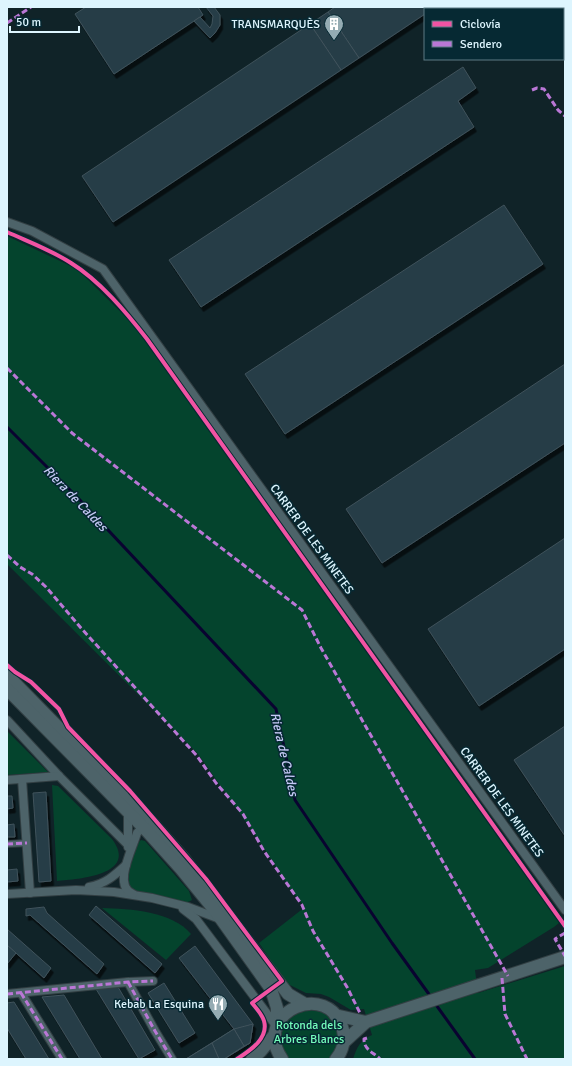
<svg xmlns="http://www.w3.org/2000/svg" width="572" height="1066" font-family="Signika,sans-serif">
<style>
.green{fill:#04442d}
.lines{fill:none;stroke-linecap:round;stroke-linejoin:round}
.stream{stroke:#090330;stroke-width:3}
.building{fill:#253d47;stroke:#40525b;filter:url(#shadow)}
.pedestrian-casing{stroke:#323f43;stroke-width:8}
.minor-casing{stroke:#323f43;stroke-width:10}
.secondary-casing{stroke:#323f43;stroke-width:14}
.pedestrian{stroke:#4d6369;stroke-width:6}
.minor{stroke:#4d6369;stroke-width:8}
.secondary{stroke:#4d6369;stroke-width:12}
.quiet{stroke:#ba77d6;stroke-width:3;stroke-dasharray:6 3;stroke-linecap:butt}
.cycleway-casing{stroke:#062933;stroke-width:6}
.cycleway{stroke:#f153a3;stroke-width:4}
.labels{text-anchor:middle;stroke-width:3;stroke-linejoin:round;paint-order:stroke}
.poi-label{font-size:12px;fill:#ddf5fe;stroke:#062933;text-anchor:end}
.street-label{font-size:12px;fill:#ddf5fe;stroke:#062933}
.park-label{font-size:12px;fill:#73fcba;stroke:#062933}
.water-label{font-size:13px;font-style:italic;fill:#c4c8f4;stroke:#062933}
</style>
<defs>
<filter id="shadow"><feDropShadow dx="2.5" dy="4.5" stdDeviation="0" flood-color="#0009"/></filter>
</defs>
<rect width="100%" height="100%" fill="#102328"/>
<g class="green">
<path d="M7,236L77,269L132,323L559,923L554,927L488,968L475,970L478,993L565,966V1059H353C357,1047 360,1040 372,1035L364,1009L351,1010L329,997L321,994L306,993L286,983L259,943L305,907L291,890L260,842L198,754L7,564Z"/>
<path d="M7,731L48,772L7,775Z"/>
<path d="M52,785L58,786L112,839C139,875 79,879 57,881Z"/>
<path d="M141,840L145,841L189,891L192,900L188,902H182L131,890C125,874 133,857 139,842Z"/>
<path d="M102,908C130,909 172,911 191,934L166,960Z"/>
<path d="M312,1004L341,1025L336,1059H282L277,1027Z"/>
</g>
<g class="lines">
<g class="stream">
<path d="M7,427L78,498L276,709L295,800L392,943L431,997"/>
<path d="M434,1002L475,1059"/>
</g>
</g>
<g class="building">
<path d="M86,7H198L203,15L114,74L75,14Z"/>
<path d="M206,7H214L220,15V25L215,33L210,38L194,21L200,17L210,28L212,24L213,16Z"/>
<path d="M335,7H435L432,9H425V14L359,58L328,12Z"/>
<path d="M328,12L359,58L341,70L310,24Z"/>
<path d="M310,24L341,70L113,222L82,176Z"/>
<path d="M463,67L476,88L458,101L474,127L201,307L169,260Z"/>
<path d="M504,205L543,264L285,434L245,374Z"/>
<path d="M565,364V443L382,563L346,509Z"/>
<path d="M565,538V649L479,706L428,629Z"/>
<path d="M565,726V836L514,760Z"/>
<path d="M46,792L51,881L39,882L33,793Z"/>
<path d="M7,796H12L13,808L7,809Z"/>
<path d="M14,824L15,837H7V825Z"/>
<path d="M17,869L18,881L7,882V870Z"/>
<path d="M96,906L162,964L155,973L89,915Z"/>
<path d="M44,907L47,913L104,964L97,974L30,915L26,916V909Z"/>
<path d="M7,929L51,968L44,978L7,945Z"/>
<path d="M7,945L16,953L7,964Z"/>
<path d="M195,946L253,1024L250,1043L224,1059H186L234,1029L179,958Z"/>
<path d="M164,983L195,1033L179,1043L148,993Z"/>
<path d="M118,987L155,1050L139,1059L96,989Z"/>
<path d="M64,995L102,1059H80L42,997Z"/>
<path d="M14,1002L49,1059H26L7,1028V1003Z"/>
<path d="M253,1024L250,1043L244,1046L234,1029Z"/>
<path d="M234,1029L244,1046L224,1059H219L212,1043Z"/>
<path d="M212,1043L219,1059H186Z"/>
</g>
<g class="lines">
<g class="pedestrian-casing">
<path id="pedestrian" d="M7,844L27,843"/>
</g>
<g class="minor-casing">
<g id="minor">
<path d="M7,222L32,231L103,269L565,910"/>
<path d="M7,720L59,776L128,845"/>
<path d="M22,779L30,893"/>
<path d="M7,780L59,776"/>
<path d="M128,812V847"/>
<path d="M89,887C105,884 114,876 126,865"/>
<path d="M7,894L76,890L114,892L152,898L188,907L220,919"/>
<path d="M133,894C112,886 133,848 137,833L141,829L148,830"/>
<path d="M183,909L196,919L277,1027"/>
<path d="M128,982L155,1031L172,1059"/>
<path d="M21,993L62,1059"/>
<path d="M7,994L128,982L153,981"/>
</g>
</g>
<g class="secondary-casing">
<g id="secondary">
<path d="M7,675L154,825L185,860L288,994L305,1004"/>
<path d="M7,689L145,829L181,869L216,912L271,989L277,1008V1027"/>
<path d="M335,1015L366,1022"/>
<path d="M343,1043L366,1022L565,957"/>
<path d="M252,1059L261,1051L275,1034"/>
<path d="M282,1059C250,1012 330,978 343,1030C345,1040 343,1051 336,1059"/>
</g>
</g>
<use href="#pedestrian" class="pedestrian"/>
<use href="#minor" class="minor"/>
<use href="#secondary" class="secondary"/>
<g class="quiet">
<path d="M7,23L31,7"/>
<path d="M532,90L537,88L544,89L558,110L565,116"/>
<path d="M7,368L72,433L302,610L321,648L508,976"/>
<path d="M7,555L20,567L32,574L46,587L81,628L197,756L216,783L243,814L264,851L302,905L313,931L347,987L360,1013"/>
<path d="M7,844L27,843"/>
<path d="M565,933L555,939L565,956"/>
<path d="M502,978L505,1014L527,1059"/>
<path d="M128,982L155,1031L172,1059"/>
<path d="M21,993L62,1059"/>
<path d="M7,994L128,982L153,981"/>
<path d="M367,1038L364,1039C364,1050 373,1052 380,1059"/>
</g>
<g class="cycleway-casing">
<g id="cycleway">
<path d="M7,232C29,242 51,250 71,263C100,281 126,312 147,339L565,926"/>
<path d="M7,665L15,672L31,682L59,709L68,727L130,791L206,879L282,981L252,1003C256,1008 262,1014 264,1021C269,1039 249,1051 237,1059"/>
</g>
</g>
<use href="#cycleway" class="cycleway"/>
</g>
<defs>
<g id="building-pin" transform="scale(1)"><path d="M0 17L-7.5 6A9.5 9.5 0 1 1 7.5 6Z" fill="#95acb3" stroke="#062933"/><path d="M-4-6H4V6H1V3H-1V6H-4ZM-2.5-4.3h1.7v1.8h-1.7ZM.8-4.3h1.7v1.8H.8ZM-2.5-1h1.7V.8h-1.7ZM.8-1h1.7V.8H.8Z" fill="#fff"/></g>
<g id="restaurant-pin" transform="scale(1)"><path d="M0 17L-7.5 6A9.5 9.5 0 1 1 7.5 6Z" fill="#95acb3" stroke="#062933"/><path d="M-5-6h1v4h1v-4h1v4h1v-4h1v5L-1.5 .5V6h-2V.5L-5-1ZM5-6V6H3V1.5H1.5Q1.5-4 5-6Z" fill="#fff"/></g>
</defs>
<g fill-rule="evenodd">
<use href="#building-pin" x="334" y="24"/>
<use href="#restaurant-pin" x="218" y="1004"/>
</g>
<g class="labels">
<g class="poi-label">
<text x="320" y="28">TRANSMARQUÈS</text>
<text x="204" y="1008">Kebab La Esquina</text>
</g>
<g class="street-label">
<text transform="translate(312 539) rotate(54)" y="4">CARRER DE LES MINETES</text>
<text transform="translate(502 802) rotate(54)" y="4">CARRER DE LES MINETES</text>
</g>
<g class="park-label">
<text x="309" y="1029">Rotonda dels<tspan x="309" dy="14">Arbres Blancs</tspan></text>
</g>
<g class="water-label">
<text transform="translate(76 498) rotate(46)" y="5">Riera de Caldes</text>
<text transform="translate(285 754) rotate(77)" y="5">Riera de Caldes</text>
</g>
</g>
<rect width="572" height="1066" fill="none" stroke="#ddf5fe" stroke-width="16"/>
<rect x="424" y="8" width="140" height="52" fill="#062933" stroke="#5c7b84"/>
<rect x="432" y="21" width="20" height="6" fill="#f153a3" stroke="#5c7b84"/>
<text x="460" y="28" font-size="12" fill="#ddf5fe">Ciclovía</text>
<rect x="432" y="41" width="20" height="6" fill="#ba77d6" stroke="#5c7b84"/>
<text x="460" y="48" font-size="12" fill="#ddf5fe">Sendero</text>
<path d="M10 26v6h69v-6" fill="none" stroke="#ddf5fe" stroke-width="2"/>
<text x="16" y="26" font-size="12" fill="#ddf5fe" stroke="#062933" stroke-width="3" paint-order="stroke">50 m</text>
</svg>
